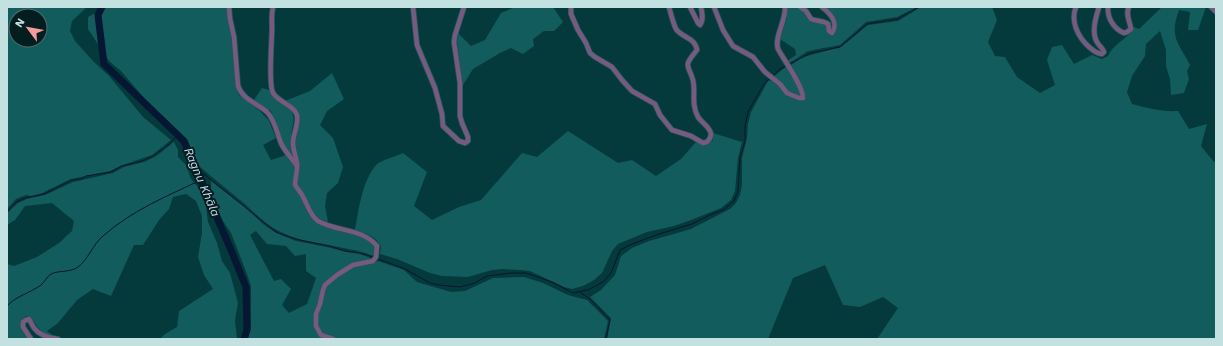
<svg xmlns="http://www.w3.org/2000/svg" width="1223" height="346" font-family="'Work Sans',sans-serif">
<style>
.green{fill:#135c5e;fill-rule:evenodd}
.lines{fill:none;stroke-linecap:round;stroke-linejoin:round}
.stream{stroke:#051732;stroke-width:1}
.river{stroke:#051732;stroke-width:7}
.street-casing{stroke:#265859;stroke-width:6}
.street{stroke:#765a80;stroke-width:4.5}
.labels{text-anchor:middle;stroke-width:4;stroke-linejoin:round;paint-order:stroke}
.water-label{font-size:12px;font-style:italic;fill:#c7d7ed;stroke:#041e1f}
</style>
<rect width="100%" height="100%" fill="#043a3b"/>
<g class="green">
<path d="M7,7H87L72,21L70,31L75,41L93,61L109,76L143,117L171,140L152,155L120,166L110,171L71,179L42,193L32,196L26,195L16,199L7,209ZM16,16H40V40H16Z"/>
<path d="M105,7H227L233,46L236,88L239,95L260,111L269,121L276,138L263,145L271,160L286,155L296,168C295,173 291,181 294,186C296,191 300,195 302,199C305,205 306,211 310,216C325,237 360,224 375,248L374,256C343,244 306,246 277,230C265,224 256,214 246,205C231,192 215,180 199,166L194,154L187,142L180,133L165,120L144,98L121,71L109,61L88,29V17L101,10Z"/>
<path d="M515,7H553L563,22L554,31H544L533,39L534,46L523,54L511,48L500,53L473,69L463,85L457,42L458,33L471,46L485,40L501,13Z"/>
<path d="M787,7C800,7 801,8 808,19L826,24L830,33L836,26L824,7H917L897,17L866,22L840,45L808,51L788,64L787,61L796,55L795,49L780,39L787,17Z"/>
<path d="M921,7H992L997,20L988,42L995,56L1005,57L1017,77L1040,93L1055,85L1047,60L1052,47L1062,45L1074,64L1092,55L1102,59L1108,56C1113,44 1128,39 1134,27L1139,29L1162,7H1206L1198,30H1188L1190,12L1179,10C1169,37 1178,42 1190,65L1187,71L1189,79L1184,93L1171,95L1170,79L1166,66V50L1160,31L1146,44L1145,56L1132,76L1127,92L1132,104C1147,108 1162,112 1178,111L1189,129L1207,124L1201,146L1214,162L1216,160V339H877L898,308L883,297L860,307L843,305L825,265L793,278L768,339H607L611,318L590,297L601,290L615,275L621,256L632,248L649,241L691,229L730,209L736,203L740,195L742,184V158L747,138L748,124L751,112L768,81L773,80L784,91L805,98L799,81L791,65L803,57L841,47L868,25L898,21Z"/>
<path d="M787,66L796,82L801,96L795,95L788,91L779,80L773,77Z"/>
<path d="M332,73L344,99L327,111L320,125L333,138L343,167L338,183L327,193L325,206L328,222L320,219L315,215L306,198L297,184L295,145L298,112L294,107L285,101L310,91Z"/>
<path d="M262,88L269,90C272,95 275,99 279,102C284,106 291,108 293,115C295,122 291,129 291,137C290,145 293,153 296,162L282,142L280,134L271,111L254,100Z"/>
<path d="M568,131L618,163L632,160L656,176L681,159L696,142C703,145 707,146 713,140V133L742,142L738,158L735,191L731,200L721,208L691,220L674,226L647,232L618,244L612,251L602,273L594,280L583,286L572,289L564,287L530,271L520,270L503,269L492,270L468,277L442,276L430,273L397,259L380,254L381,246C375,236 366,233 355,230C359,208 362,181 377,164C382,160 397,156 403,153L427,172L414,206L432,220L459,207L481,200L522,153L537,157Z"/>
<path d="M174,142L178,150V157L186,165L191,179L200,190L206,206L208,222L217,243L222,261L230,273L238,303L235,320L237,339H160L165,334L177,327L179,311L213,289L204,275L198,257L202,233V216L196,201L186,194L173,197L169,209L159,220L143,245H134L111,296L93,289L77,300L58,323L47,331L55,337C40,333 39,329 31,317L26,316L22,320L20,323L23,331L29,339H7V264L14,266L37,257L59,243L72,231L74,221L52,203L25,206L15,220L7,225V213L18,203L27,199L45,195L73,182L113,173L124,167L144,162L155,157Z"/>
<path d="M211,181L246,208L263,224L276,233L296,241L331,248L346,252L360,254L373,259L371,261L357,263L324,284L314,326C317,334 321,336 328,339H248L251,328V286L247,274L231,233L223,221L211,196ZM256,231L267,244L286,246L295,256L306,254V271L316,278L307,304L289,313L282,305L291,289L281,279L274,281L250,235Z"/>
<path d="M378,261L404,270L417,282L451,292L465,291L493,278L524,277L543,283L568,295L587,300L608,321L604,339H336L327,336L321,333L318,326L317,317L319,310L322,304L324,290L328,284L340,275L356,266L374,263Z"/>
</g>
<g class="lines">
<g class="stream">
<path d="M789,64L811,53L840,47L867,24L898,19L917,8"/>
<path d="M773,76L780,69L786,66"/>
<path d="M195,167L276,232L295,239L330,246L345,251L360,253L373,257"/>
<path d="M7,212L16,202L25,198L44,194L72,180L82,179L86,176L111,172L122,166L142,161L153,156L167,146L178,135"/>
<path d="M378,259L403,268L430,283L439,285L460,287L475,283L487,276L511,273H526L552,282L573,293L588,290L603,282L611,273L620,250L632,244L659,234L692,224L710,215L723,210L734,201L738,191L740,158L745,141V126L748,112L764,84L770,78"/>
<path d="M581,293L590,299L610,320L606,339"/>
<path d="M7,306C16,296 30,293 41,285C45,282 47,276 51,274C59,270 69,273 78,267C88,260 93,244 103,236C131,211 167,196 201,180"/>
</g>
<path class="river" d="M102,7L98,15L104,64L184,141L231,250L246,287L247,330L244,339"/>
<g class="street-casing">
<g id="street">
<path d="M229,7L230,19L234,37L238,86C243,100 257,103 267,112C275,120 277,133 281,143C285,152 292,158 297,166"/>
<path d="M273,7C271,15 272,21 272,28C272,40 268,84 273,93C278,102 294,105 297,115C299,124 293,134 293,143C293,150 296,156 297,163C298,171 295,177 295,185C297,188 300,191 302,195C307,203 310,216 318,221C337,232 362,228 377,246L376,257L373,261L353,265L337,275L325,285L323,290L320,304L316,314V326L321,335L333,339"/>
<path d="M413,7L417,45L435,88L442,114L443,126L459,141L465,143L468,141V137L462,123L460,116V83L454,42L455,35L464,7"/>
<path d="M571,7V14L578,30L586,43L590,53L595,57L612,67L622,80L632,91L655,104L660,115L672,130L691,136L703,143L707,142C709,140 711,138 711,134C710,127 702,123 698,117C690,102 697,90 692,77C691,73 687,68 688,63C690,58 694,54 697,50C695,37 682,38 676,29C673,23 671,14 669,7"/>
<path d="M690,7L698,23L700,25C704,20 702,13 701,7"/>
<path d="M714,7L723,30L733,46L753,57L765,72L780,84L787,93L799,98H803C803,86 784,60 778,49C774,37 786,21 785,7"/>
<path d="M800,7L806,11L811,19C816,21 824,21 828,24L829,31L832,33C839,23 830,13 822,7"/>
<path d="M1076,7C1070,21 1078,37 1089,47C1093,50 1096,54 1102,54L1104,52C1103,48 1099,46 1097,42C1091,32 1096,17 1099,7"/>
<path d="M1108,7C1107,18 1114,29 1124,33L1127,32L1131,29C1130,21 1125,14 1129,7"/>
<path d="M1211,7L1216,12"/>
<path d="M31,339L23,327V322L26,320L29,319C31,322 32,325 34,328C39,335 50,338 58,339"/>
</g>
</g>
<use href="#street" class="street"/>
</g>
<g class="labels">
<g class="water-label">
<text transform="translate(202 182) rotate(67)" y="4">Ragnu Khāla</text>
</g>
</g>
<rect width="1223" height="346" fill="none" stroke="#c3e1e1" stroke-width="16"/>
<g transform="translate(28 28) rotate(302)"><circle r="19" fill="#041e1f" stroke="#506c6d"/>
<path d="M0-3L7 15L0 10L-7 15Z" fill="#f59b9e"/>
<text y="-6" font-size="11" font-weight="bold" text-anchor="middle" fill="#c3e1e1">N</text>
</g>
</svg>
